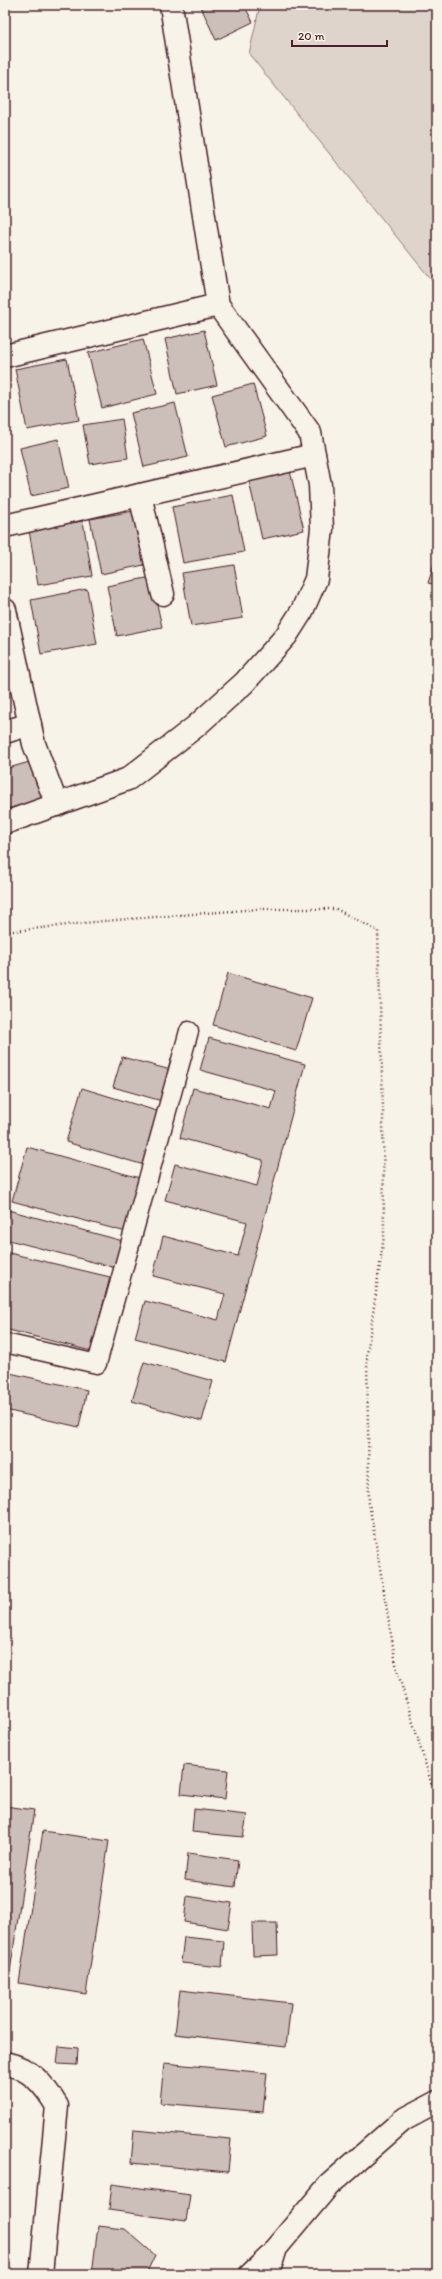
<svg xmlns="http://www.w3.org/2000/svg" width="442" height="2279" font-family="Itim,sans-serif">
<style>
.green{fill:#ded4cc;stroke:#947a7c}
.building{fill:#ccbfb9;stroke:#4a1f2b}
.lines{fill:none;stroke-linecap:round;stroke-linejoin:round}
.lane-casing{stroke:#4a1f2b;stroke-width:21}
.street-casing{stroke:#4a1f2b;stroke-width:25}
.path{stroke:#4a1f2b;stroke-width:2.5;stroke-dasharray:1 3;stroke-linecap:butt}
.lane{stroke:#f7f3e8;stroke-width:18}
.street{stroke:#f7f3e8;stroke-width:22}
</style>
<rect width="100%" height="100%" fill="#f7f3e8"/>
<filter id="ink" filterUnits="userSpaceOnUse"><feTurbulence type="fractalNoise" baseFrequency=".025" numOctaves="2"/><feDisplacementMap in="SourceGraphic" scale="8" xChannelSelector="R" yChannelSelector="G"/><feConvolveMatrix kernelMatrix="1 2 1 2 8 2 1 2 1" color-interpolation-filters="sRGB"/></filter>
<g filter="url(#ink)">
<g class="green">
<path d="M260,5H437V284L433,282L249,54Z"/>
<path d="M5,400L9,408L5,448Z"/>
</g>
<g class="building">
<path d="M200,5H244L253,22L216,40Z"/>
<path d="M204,330L217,385L177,394L165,339Z"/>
<path d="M143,339L157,394L102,408L88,353Z"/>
<path d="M67,359L79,420L27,430L15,369Z"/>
<path d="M253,384L267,436L226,447L212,395Z"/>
<path d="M175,403L188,457L144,467L131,413Z"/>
<path d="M122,419L128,458L90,464L83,425Z"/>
<path d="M58,439L69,488L31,496L20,448Z"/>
<path d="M290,471L304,530L262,539L249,481Z"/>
<path d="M233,495L244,552L183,563L172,507Z"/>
<path d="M133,511L144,565L101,574L90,519Z"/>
<path d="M83,521L92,576L38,585L29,530Z"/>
<path d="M437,555V585L428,583Z"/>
<path d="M234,565L243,618L191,626L182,573Z"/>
<path d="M151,577L162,627L117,636L107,586Z"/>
<path d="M87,589L97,644L41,654L31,600Z"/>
<path d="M5,679L9,697L5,698Z"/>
<path d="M33,761L43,799L7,809L5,799V769Z"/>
<path d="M228,973L312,998L296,1051L213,1025Z"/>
<path d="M209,1038L305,1064L226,1362L135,1338L145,1301L218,1320L225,1294L153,1276L163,1236L238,1256L247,1222L165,1200L175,1164L257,1186L263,1160L180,1138L193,1088L271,1109L276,1091L200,1070Z"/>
<path d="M122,1057L171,1070L162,1101L113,1087Z"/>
<path d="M82,1088L160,1112L144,1165L66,1142Z"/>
<path d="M27,1147L140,1178L126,1232L12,1201Z"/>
<path d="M8,1210L123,1241L116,1268L5,1239V1223Z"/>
<path d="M5,1252L110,1277L91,1351L5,1329Z"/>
<path d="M144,1362L213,1381L202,1421L132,1401Z"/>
<path d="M5,1372L87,1390L79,1427L5,1410Z"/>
<path d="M184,1765L228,1770L225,1799L181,1794Z"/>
<path d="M5,1806L34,1810L8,1985H5Z"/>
<path d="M194,1809L247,1815L243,1837L192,1832Z"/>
<path d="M43,1831L109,1841L86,1994L19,1983Z"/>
<path d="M188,1853L238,1860L235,1887L185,1880Z"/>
<path d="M187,1896L232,1903L228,1929L184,1922Z"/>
<path d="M252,1923H277L278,1955L253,1956Z"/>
<path d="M184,1937L224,1941L222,1967L181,1963Z"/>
<path d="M180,1990L291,2003L286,2047L175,2034Z"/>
<path d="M59,2046L78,2048L77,2065L57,2064Z"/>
<path d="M164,2063L267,2073L263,2112L160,2103Z"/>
<path d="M134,2130L231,2139L228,2172L131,2163Z"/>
<path d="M112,2184L190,2195L186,2221L109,2210Z"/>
<path d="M98,2226L125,2229L155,2255L146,2274H92Z"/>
</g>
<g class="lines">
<g class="lane-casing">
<g id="lane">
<path d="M5,1343L97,1364L189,1031"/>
<path d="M248,2274L276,2248"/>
</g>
</g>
<g class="street-casing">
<g id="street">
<path d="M5,356L218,305"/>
<path d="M140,495L163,594"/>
<path d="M5,526L314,455"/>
<path d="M5,610L34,744L57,805"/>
<path d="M5,732L30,724"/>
<path d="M5,823L128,779L195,727L244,683L286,636L302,611L316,579L322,529L320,485L310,433L218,305L171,5"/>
<path d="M5,2063C31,2069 43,2083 57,2106L41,2274"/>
<path d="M268,2274L276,2248L329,2185L403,2120L437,2102"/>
</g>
</g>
<path class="path" d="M5,932L103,921L258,909H336L378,931L383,1109L384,1236L367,1355L369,1503L397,1670L437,1802"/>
<use href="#lane" class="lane"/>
<use href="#street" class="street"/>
</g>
</g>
<rect width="442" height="2279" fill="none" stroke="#f7f3e8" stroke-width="20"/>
<rect x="10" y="10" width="422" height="2259" fill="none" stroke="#4a1f2b" stroke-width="1.5" filter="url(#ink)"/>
<path d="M292 40v6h95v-6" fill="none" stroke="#4a1f2b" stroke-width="2"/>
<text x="298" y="40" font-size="12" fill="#4a1f2b" stroke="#f7f3e8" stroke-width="3" paint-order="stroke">20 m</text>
</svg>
